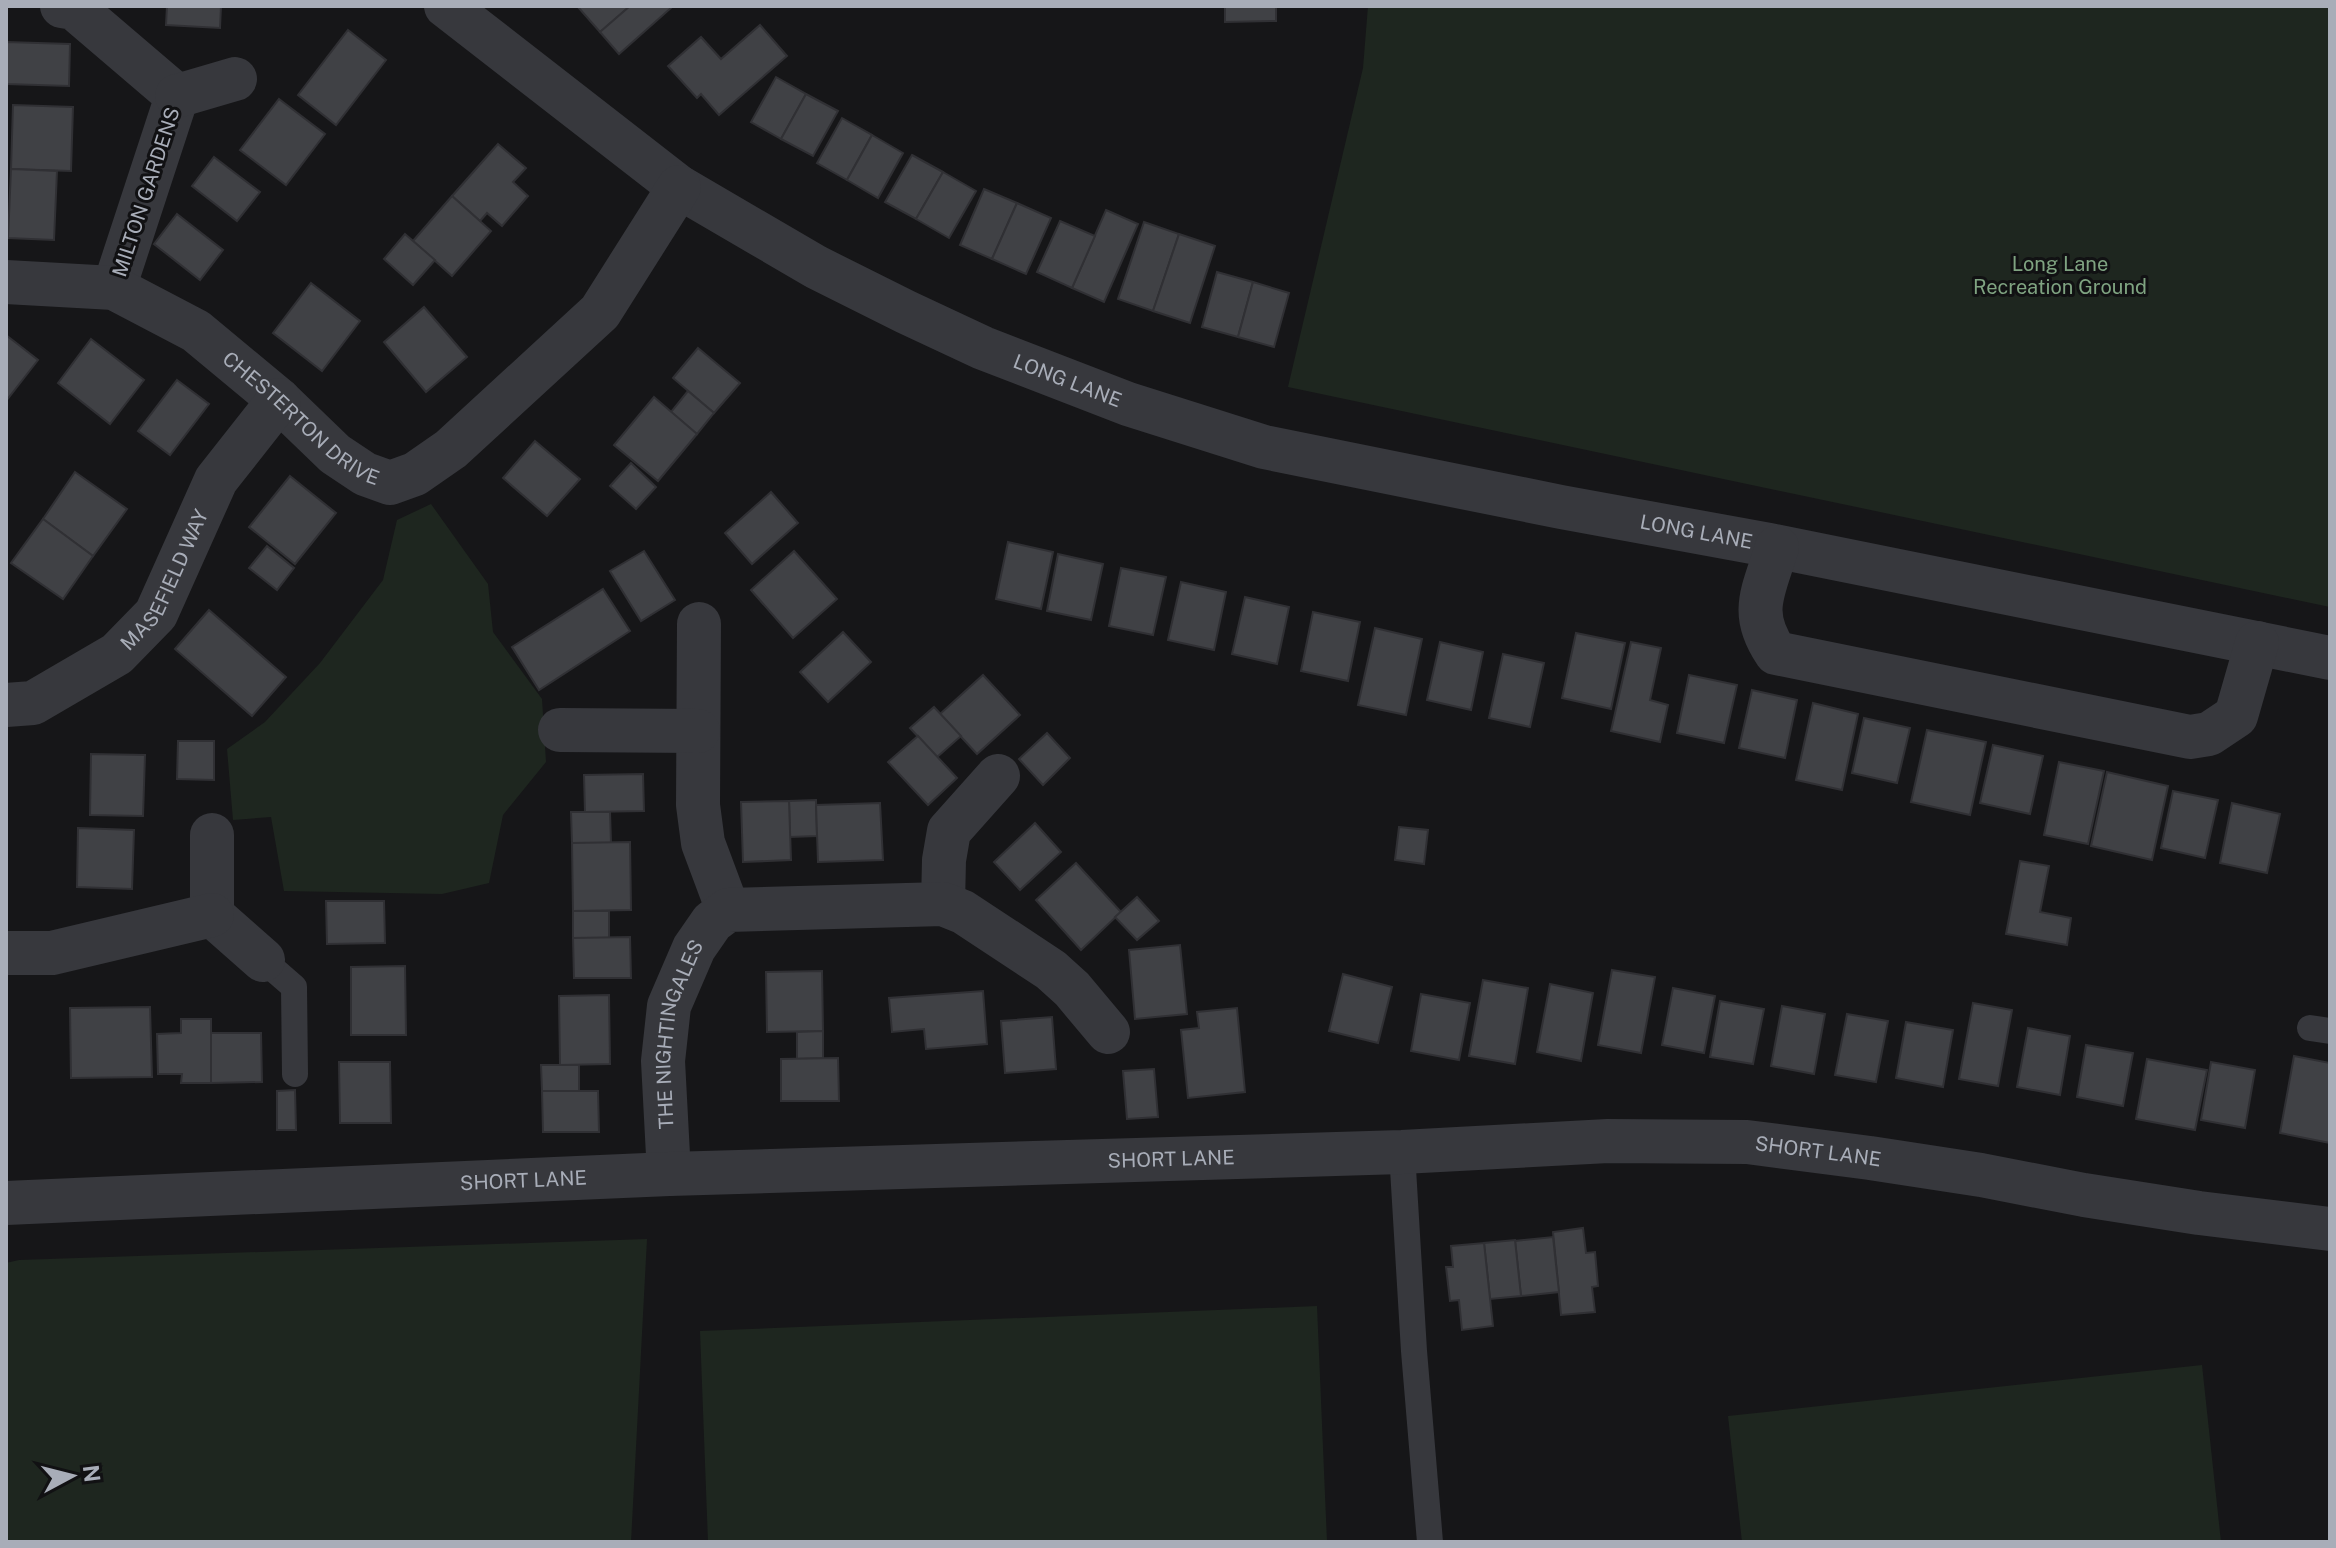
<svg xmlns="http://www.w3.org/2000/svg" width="2336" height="1548" font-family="'Public Sans',sans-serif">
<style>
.green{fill:#1e261f}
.building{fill:#404145;stroke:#303034;stroke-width:2}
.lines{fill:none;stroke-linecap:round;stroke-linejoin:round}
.lane{stroke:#37383d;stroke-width:26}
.street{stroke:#37383d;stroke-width:44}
.labels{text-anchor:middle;stroke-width:6;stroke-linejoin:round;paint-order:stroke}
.street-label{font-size:20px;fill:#a8adb8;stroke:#111113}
.park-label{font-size:20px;fill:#7fa381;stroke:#111113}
</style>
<rect width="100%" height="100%" fill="#161618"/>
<g class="green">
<path d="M1368,6H2330V607L1288,387L1363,68Z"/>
<path d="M431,504L488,584L493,632L542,699L546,762L503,815L489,883L442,894L284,891L271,817L233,820L227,749L265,722L320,663L383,580L397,520Z"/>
<path d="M647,1239L631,1542H6V1263L19,1260Z"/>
<path d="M1317,1306L1327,1542H708L700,1331Z"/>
<path d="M2202,1365L2221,1542H1742L1728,1416Z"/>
</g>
<g class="building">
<path d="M167,6H221L220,28L166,25Z"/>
<path d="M579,6H630L600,32L578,7Z"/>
<path d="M630,6L672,7L619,54L600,32Z"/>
<path d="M1225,6H1276V21L1225,22Z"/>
<path d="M760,25L787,56L719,115L701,94L697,98L668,66L701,37L721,59Z"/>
<path d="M348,30L386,60L336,125L298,95Z"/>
<path d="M6,42L70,44L69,86L6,84Z"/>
<path d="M776,77L806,94L781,139L751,122Z"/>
<path d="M806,94L838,111L813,156L781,139Z"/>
<path d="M279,99L325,134L286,185L240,150Z"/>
<path d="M13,105L73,107L71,171L11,169Z"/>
<path d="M842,118L872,135L847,180L817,163Z"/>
<path d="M872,135L903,153L878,198L847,180Z"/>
<path d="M498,144L526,168L513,182L528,196L502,226L487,213L480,221L452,196Z"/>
<path d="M912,155L943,172L916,219L885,202Z"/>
<path d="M214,157L260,192L237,221L192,186Z"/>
<path d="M11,169L57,171L54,240L8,238Z"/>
<path d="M943,172L976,191L949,238L916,219Z"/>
<path d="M984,189L1017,203L992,259L960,245Z"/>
<path d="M452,196L491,231L452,276L413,241Z"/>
<path d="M1017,203L1051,218L1026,274L992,259Z"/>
<path d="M1106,210L1138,224L1104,302L1072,288Z"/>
<path d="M177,214L223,250L200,280L154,244Z"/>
<path d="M1060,221L1095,236L1072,288L1037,272Z"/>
<path d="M1144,222L1179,234L1153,311L1118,299Z"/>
<path d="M405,234L435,260L413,285L384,259Z"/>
<path d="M1179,234L1215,246L1190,323L1153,311Z"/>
<path d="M1217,272L1253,282L1238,337L1202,327Z"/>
<path d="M1253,282L1289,293L1274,347L1238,337Z"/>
<path d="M311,283L360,321L322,371L273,333Z"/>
<path d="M424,307L467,357L426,392L384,342Z"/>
<path d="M6,335L38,360L6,401Z"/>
<path d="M91,339L144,380L110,424L58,383Z"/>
<path d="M698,348L740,383L714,413L673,378Z"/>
<path d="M177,380L209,404L170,455L138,431Z"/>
<path d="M688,391L714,413L697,434L671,412Z"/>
<path d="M654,397L697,434L658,481L614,445Z"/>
<path d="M535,441L580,479L547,516L503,478Z"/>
<path d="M631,463L656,487L636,509L610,486Z"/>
<path d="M75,472L127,509L93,556L43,519Z"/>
<path d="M290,476L336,513L295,564L249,527Z"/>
<path d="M771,492L798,523L752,564L725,533Z"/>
<path d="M43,519L93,556L63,599L11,563Z"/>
<path d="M1008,542L1053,552L1041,609L996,599Z"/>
<path d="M267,546L294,568L277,590L249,568Z"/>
<path d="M644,551L675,600L641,621L610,571Z"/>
<path d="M794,551L837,599L793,638L751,590Z"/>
<path d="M1058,554L1103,564L1091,620L1047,611Z"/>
<path d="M1121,568L1166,577L1153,635L1109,626Z"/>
<path d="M1181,582L1226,592L1214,650L1168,640Z"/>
<path d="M603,589L630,631L539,690L512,647Z"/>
<path d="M1245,597L1289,607L1277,664L1232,654Z"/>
<path d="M209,610L286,677L252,716L175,649Z"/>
<path d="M1313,612L1360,622L1348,681L1301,671Z"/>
<path d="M1375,628L1422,639L1406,715L1358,705Z"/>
<path d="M843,632L871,662L828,702L800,672Z"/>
<path d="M1576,633L1625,643L1611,709L1562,698Z"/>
<path d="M1440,642L1483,652L1471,710L1427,700Z"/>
<path d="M1631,642L1661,648L1650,700L1668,705L1660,742L1611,731Z"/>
<path d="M1503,654L1544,663L1530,727L1489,718Z"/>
<path d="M983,675L1020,715L977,754L940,714Z"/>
<path d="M1689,675L1737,685L1724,743L1677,733Z"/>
<path d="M1752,690L1797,700L1785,758L1739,748Z"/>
<path d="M1813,703L1858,714L1842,790L1796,780Z"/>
<path d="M934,707L961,736L937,757L910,728Z"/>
<path d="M1864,718L1910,728L1897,783L1852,773Z"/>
<path d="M1927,730L1986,742L1970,815L1911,802Z"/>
<path d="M1047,733L1070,758L1043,785L1019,759Z"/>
<path d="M918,736L957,778L928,805L888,762Z"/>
<path d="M178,741H214V780L177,779Z"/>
<path d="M1993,745L2043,756L2030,814L1980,803Z"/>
<path d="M91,754L145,755L143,816L90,815Z"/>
<path d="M2059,762L2104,771L2088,844L2044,835Z"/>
<path d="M2107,772L2168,786L2152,860L2091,846Z"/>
<path d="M643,774L644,811L585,812L584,775Z"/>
<path d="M2173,791L2218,800L2205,858L2161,848Z"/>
<path d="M816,800L817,836L790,837L789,801Z"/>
<path d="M789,801L791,860L743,862L741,802Z"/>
<path d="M880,803L883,860L818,862L816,805Z"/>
<path d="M2232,803L2280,814L2267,873L2220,863Z"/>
<path d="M571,812H610L611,843H572Z"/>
<path d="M1035,823L1061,852L1020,890L994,862Z"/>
<path d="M1399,827L1428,830L1424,864L1395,860Z"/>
<path d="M78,828L134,830L132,889L77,887Z"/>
<path d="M630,842L631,910L573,911L572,843Z"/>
<path d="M2020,861L2049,866L2040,912L2071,918L2067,945L2006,934Z"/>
<path d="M1076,863L1121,912L1081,950L1036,900Z"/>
<path d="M1137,897L1159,921L1137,940L1115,917Z"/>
<path d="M326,901H384L385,943L327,944Z"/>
<rect x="573" y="911" width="36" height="27"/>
<path d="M630,937L631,978H574L573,938Z"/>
<path d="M1180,945L1187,1014L1135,1019L1129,950Z"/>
<path d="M405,966L406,1035H351V967Z"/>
<path d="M1612,970L1655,977L1641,1053L1598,1045Z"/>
<path d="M822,971L823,1031L767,1032L766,972Z"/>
<path d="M1343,974L1392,987L1378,1043L1329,1031Z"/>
<path d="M1483,980L1528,988L1515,1064L1469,1056Z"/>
<path d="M1550,984L1593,993L1581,1061L1537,1052Z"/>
<path d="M1673,988L1715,996L1704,1053L1662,1045Z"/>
<path d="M983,991L987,1044L926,1049L924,1029L892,1032L889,998Z"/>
<path d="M1421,994L1470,1003L1459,1060L1411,1051Z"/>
<path d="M609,995L610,1064L560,1065L559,996Z"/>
<path d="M1720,1001L1764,1009L1753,1064L1710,1057Z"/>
<path d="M1973,1003L2012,1010L1998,1086L1959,1079Z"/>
<path d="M1782,1006L1825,1014L1814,1074L1771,1066Z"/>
<path d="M150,1007L152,1077L71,1078L70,1008Z"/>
<path d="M1237,1008L1245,1092L1188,1098L1181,1030L1199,1028L1197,1012Z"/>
<path d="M1847,1014L1888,1021L1876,1082L1835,1075Z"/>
<path d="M1052,1017L1056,1069L1005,1073L1001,1021Z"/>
<path d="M181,1019H211V1083H181L182,1074H158L157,1034L181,1033Z"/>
<path d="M1906,1022L1953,1030L1943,1087L1896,1078Z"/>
<path d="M2028,1028L2070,1036L2060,1095L2017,1087Z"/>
<path d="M823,1031V1058L797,1059V1032Z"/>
<path d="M211,1033H261L262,1082L211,1083Z"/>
<path d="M2086,1045L2133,1053L2123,1106L2077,1097Z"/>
<path d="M2294,1056L2330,1063V1143L2280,1133Z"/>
<path d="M838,1058L839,1101H781V1059Z"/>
<path d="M2147,1059L2207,1070L2195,1130L2136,1119Z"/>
<path d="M339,1062H390L391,1123H340Z"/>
<path d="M2211,1062L2255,1070L2245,1128L2201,1120Z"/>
<path d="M541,1065H579V1091H542Z"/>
<path d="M1154,1069L1158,1117L1127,1119L1123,1071Z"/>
<path d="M295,1090L296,1130H277V1091Z"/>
<path d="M542,1091H598L599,1132H543Z"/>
<path d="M1583,1228L1586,1253L1595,1252L1598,1286L1592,1287L1595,1312L1561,1315L1553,1232Z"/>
<path d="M1553,1237L1559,1292L1521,1296L1515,1241Z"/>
<path d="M1515,1240L1521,1296L1490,1299L1484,1243Z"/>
<path d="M1484,1243L1493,1326L1462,1330L1459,1300L1450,1301L1446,1267H1453L1451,1246Z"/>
</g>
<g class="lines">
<g class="lane">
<path d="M263,960L294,987L295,1074"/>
<path d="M2310,1028L2330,1031"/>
<path d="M1402,1152L1414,1351L1430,1542"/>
</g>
<g class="street">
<path d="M62,6L74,8L177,96L114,288"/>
<path id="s1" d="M446,6L679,187L816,267L906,312L983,348L1128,404L1264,447L1561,507L1769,545L2330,658"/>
<path d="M177,96L235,79"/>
<path id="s2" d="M6,282L114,288L196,331L279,400L335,454L365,474L390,483L415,474L451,449L600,312L679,187"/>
<path d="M1777,547C1764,591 1748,612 1776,653L2190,737L2209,734L2236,716L2257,643"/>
<path d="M699,624L698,805L703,843L728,910"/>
<path id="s3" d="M6,705L33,703L117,654L156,614L216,480L279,400"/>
<path d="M560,730L698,731"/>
<path d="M212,835V915L263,960"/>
<path d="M943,904L944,860L949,831L998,776"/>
<path d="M6,953H52L212,915"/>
<path id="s4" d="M669,1174L663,1061L669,1006L694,948L712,922L728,910L943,904L963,912L1051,970L1072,989L1108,1032"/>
<path id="s5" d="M6,1203L669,1174L1402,1152L1608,1141L1747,1142L1870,1158L1981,1175L2084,1195L2199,1213L2330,1229"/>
</g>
</g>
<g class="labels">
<g class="street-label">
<text transform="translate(146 192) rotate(-72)" y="7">MILTON GARDENS</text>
<text dy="7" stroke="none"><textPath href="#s1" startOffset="730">LONG LANE</textPath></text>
<text dy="7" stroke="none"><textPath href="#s2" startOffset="338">CHESTERTON DRIVE</textPath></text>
<text dy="7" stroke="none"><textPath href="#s1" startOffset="1378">LONG LANE</textPath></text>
<text dy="7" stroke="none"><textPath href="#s3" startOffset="214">MASEFIELD WAY</textPath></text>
<text dy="7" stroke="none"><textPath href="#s4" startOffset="142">THE NIGHTINGALES</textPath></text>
<text dy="7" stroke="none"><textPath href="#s5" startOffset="1814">SHORT LANE</textPath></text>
<text dy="7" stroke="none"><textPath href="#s5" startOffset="1166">SHORT LANE</textPath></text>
<text dy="7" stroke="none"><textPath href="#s5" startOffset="518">SHORT LANE</textPath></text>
</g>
<g class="park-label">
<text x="2060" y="271">Long Lane<tspan x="2060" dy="23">Recreation Ground</tspan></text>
</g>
</g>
<rect width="2336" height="1548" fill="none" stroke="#a8adb8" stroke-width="16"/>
<g transform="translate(72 1476) rotate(83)" stroke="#111113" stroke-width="6" paint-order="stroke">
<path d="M0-6L14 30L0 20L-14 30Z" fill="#a8adb8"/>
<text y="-12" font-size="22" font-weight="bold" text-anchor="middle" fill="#a8adb8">N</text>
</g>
</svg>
